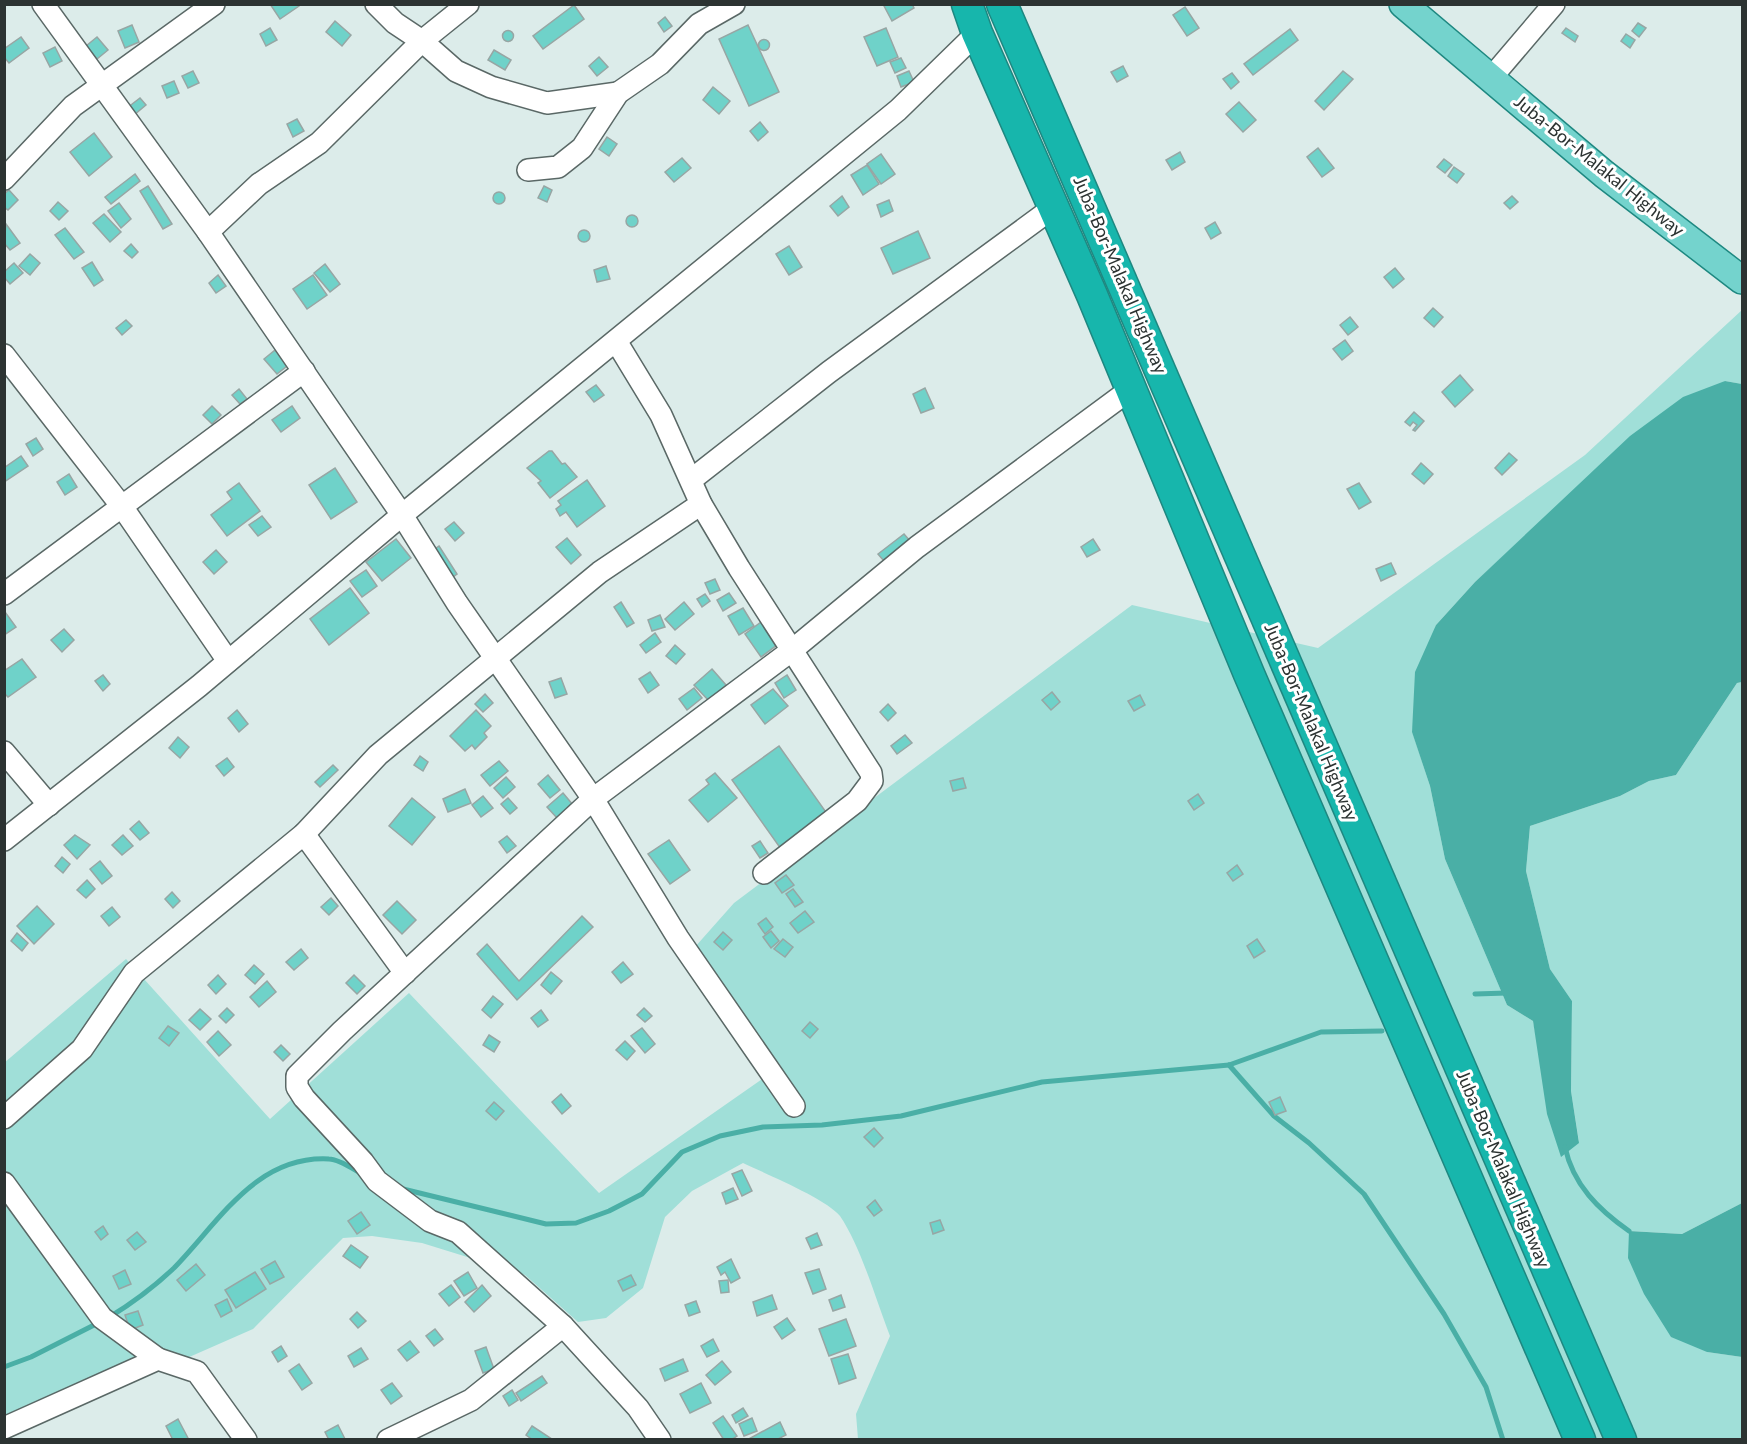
<svg xmlns="http://www.w3.org/2000/svg" width="1747" height="1444" font-family="Lato,sans-serif">
<style>
.green{fill:#a0dfd8}
.water{fill:#4aafa6}
.lines{fill:none;stroke-linecap:round;stroke-linejoin:round}
.stream{stroke:#4aafa6;stroke-width:5}
.building{fill:#6fd2c9;stroke:#97a6a4;stroke-width:1.5}
.minor-casing{stroke:#5a6866;stroke-width:24}
.major-casing{stroke:#1e8881;stroke-width:30}
.highway-casing{stroke:#1e8881;stroke-width:33}
.minor{stroke:#fff;stroke-width:21}
.major{stroke:#74d3cd;stroke-width:27}
.highway{stroke:#17b6ac;stroke-width:30}
.labels{text-anchor:middle;stroke-width:6;stroke-linejoin:round;paint-order:stroke}
.street-label{font-size:18px;fill:#2c3332;stroke:#fff}
</style>
<rect width="100%" height="100%" fill="#dcecea"/>
<path class="green" d="M1742,310V384L1725,381L1550,513L1475,582L1436,625L1412,731L1430,786L1445,859L1507,1005L1533,1021L1541,1063L1579,1142L1571,1091L1572,1001L1550,969L1526,871L1530,826L1620,796L1649,781L1676,775L1737,683L1742,682V1203L1682,1234L1630,1231L1707,1352L1742,1357V1439H858L856,1414L890,1336C876,1300 861,1247 840,1216C827,1199 764,1173 743,1163L692,1191L665,1217L643,1288L606,1318L578,1322L525,1275L422,1243L372,1236L343,1238L253,1329L5,1438L4,1063L126,959L270,1119L409,993L599,1193L781,1066L687,956L734,903L1132,605L1318,648L1585,455Z"/>
<g class="water">
<path d="M1725,381L1742,384V682L1737,683L1676,775L1649,781L1620,796L1530,826L1526,871L1550,969L1572,1001L1571,1091L1579,1143L1561,1157L1547,1114L1533,1021L1507,1005L1445,859L1430,786L1412,732L1415,672L1436,625L1475,582L1630,436L1683,397Z"/>
<path d="M1742,1203V1357L1707,1352L1671,1337L1644,1294L1628,1258L1629,1231L1682,1234Z"/>
</g>
<g class="lines">
<g class="stream">
<path d="M1475,994L1507,993"/>
<path d="M1229,1065L1274,1116L1309,1143L1364,1194L1444,1314L1486,1387L1503,1440"/>
<path d="M1565,1147C1573,1185 1599,1210 1629,1231"/>
<path d="M399,1188L546,1224L576,1223L609,1211L642,1194L682,1152L720,1136L763,1127L822,1125L901,1116L1042,1082L1229,1065L1321,1032L1382,1031"/>
<path d="M108,1318C131,1304 154,1287 174,1268C219,1222 256,1155 329,1159C339,1159 353,1169 362,1174"/>
<path d="M4,1367L31,1357L100,1322"/>
</g>
</g>
<g class="building">
<path d="M270,4H298L299,6L280,19Z"/>
<path d="M883,4H912L914,8L892,21Z"/>
<path d="M574,5L584,19L543,49L533,36Z"/>
<path d="M1185,7L1199,28L1187,36L1173,15Z"/>
<path d="M665,17L672,26L664,32L658,23Z"/>
<path d="M335,21L351,35L342,46L326,32Z"/>
<path d="M1638,23L1646,28L1639,37L1632,31Z"/>
<path d="M132,25L139,42L125,48L118,31Z"/>
<path d="M748,25L779,92L749,106L719,39Z"/>
<path d="M270,28L277,40L266,46L260,34Z"/>
<path d="M886,28L898,57L877,66L864,37Z"/>
<path d="M1566,28L1578,36L1575,42L1562,33Z"/>
<path d="M1290,29L1298,40L1253,75L1244,64Z"/>
<circle cx="508" cy="36" r="5.5"/>
<path d="M1626,34L1635,40L1630,48L1621,41Z"/>
<path d="M21,37L29,48L9,63L4,57V49Z"/>
<path d="M97,37L108,50L97,59L86,46Z"/>
<circle cx="764" cy="45" r="5.5"/>
<path d="M55,47L62,61L50,67L43,53Z"/>
<path d="M494,50L511,60L505,70L488,60Z"/>
<path d="M599,57L608,67L597,76L589,66Z"/>
<path d="M901,58L906,68L895,73L890,62Z"/>
<path d="M1123,66L1128,76L1117,82L1111,72Z"/>
<path d="M193,71L199,83L188,88L182,76Z"/>
<path d="M909,71L914,82L901,87L897,76Z"/>
<path d="M1343,71L1353,79L1324,110L1315,101Z"/>
<path d="M1232,73L1239,82L1231,89L1223,79Z"/>
<path d="M174,81L179,93L167,98L162,86Z"/>
<path d="M713,87L730,101L719,114L703,100Z"/>
<path d="M140,98L146,105L134,115L127,108Z"/>
<path d="M1239,102L1256,120L1243,132L1226,114Z"/>
<path d="M297,119L304,131L293,137L287,124Z"/>
<path d="M760,122L768,132L758,141L750,131Z"/>
<path d="M94,133L112,157L89,176L70,152Z"/>
<path d="M607,137L617,144L609,156L599,149Z"/>
<path d="M1318,148L1334,168L1322,177L1307,157Z"/>
<path d="M1180,152L1185,162L1172,170L1166,160Z"/>
<path d="M881,154L895,174L881,184L867,164Z"/>
<path d="M682,158L691,168L674,182L665,172Z"/>
<path d="M1444,159L1452,165L1445,173L1437,167Z"/>
<path d="M867,165L879,184L863,195L851,175Z"/>
<path d="M1454,167L1464,174L1457,183L1448,176Z"/>
<path d="M135,174L140,181L111,204L105,197Z"/>
<path d="M148,186L172,224L163,229L140,191Z"/>
<path d="M544,186L552,190L547,202L538,198Z"/>
<path d="M9,190L18,200L8,210L4,207V194Z"/>
<circle cx="499" cy="198" r="6"/>
<path d="M842,196L849,207L838,216L830,206Z"/>
<path d="M1512,196L1518,202L1510,209L1504,203Z"/>
<path d="M889,200L893,211L881,217L877,205Z"/>
<path d="M58,202L68,211L59,220L50,211Z"/>
<path d="M119,203L131,219L121,228L108,211Z"/>
<path d="M104,214L121,232L110,242L93,223Z"/>
<circle cx="632" cy="221" r="6"/>
<path d="M1215,222L1221,233L1211,239L1205,228Z"/>
<path d="M6,224L20,243L10,250L4,243Z"/>
<path d="M65,228L84,252L74,259L55,235Z"/>
<circle cx="584" cy="236" r="6"/>
<path d="M918,231L930,258L893,274L881,248Z"/>
<path d="M131,244L138,252L132,258L124,251Z"/>
<path d="M789,246L802,267L789,275L776,254Z"/>
<path d="M30,254L40,263L30,275L19,266Z"/>
<path d="M92,262L103,280L94,286L82,268Z"/>
<path d="M14,263L23,273L10,284L4,277V272Z"/>
<path d="M325,264L340,284L330,292L314,273Z"/>
<path d="M606,266L610,279L597,282L594,270Z"/>
<path d="M1395,268L1404,279L1393,288L1384,277Z"/>
<path d="M218,275L226,286L216,293L209,283Z"/>
<path d="M313,275L327,295L307,309L293,289Z"/>
<path d="M1433,308L1443,317L1434,327L1424,318Z"/>
<path d="M1350,317L1358,327L1348,335L1340,325Z"/>
<path d="M126,320L132,326L122,335L116,328Z"/>
<path d="M1345,340L1353,351L1342,360L1333,349Z"/>
<path d="M275,350L287,366L277,374L264,359Z"/>
<path d="M1460,375L1473,390L1455,407L1442,392Z"/>
<path d="M596,385L604,395L594,402L586,392Z"/>
<path d="M925,388L934,408L921,413L913,394Z"/>
<path d="M239,389L247,399L240,404L232,395Z"/>
<path d="M212,406L221,415L212,424L203,415Z"/>
<path d="M292,406L300,418L281,432L272,420Z"/>
<path d="M1414,412L1424,421L1415,431L1413,430L1417,425L1413,422L1410,426L1405,422Z"/>
<path d="M36,438L43,449L33,456L26,444Z"/>
<path d="M549,451H552L562,464L565,463L577,477L550,498L538,483L541,481L527,468Z"/>
<path d="M1509,453L1517,460L1502,475L1495,468Z"/>
<path d="M21,456L28,466L4,482V468Z"/>
<path d="M1421,463L1433,474L1424,484L1412,474Z"/>
<path d="M335,468L357,502L331,519L309,485Z"/>
<path d="M69,474L77,487L65,495L57,482Z"/>
<path d="M587,480L605,506L577,527L566,512L560,516L556,509L561,505L558,501Z"/>
<path d="M239,483L260,511L227,536L211,515L232,499L227,492Z"/>
<path d="M1359,483L1371,502L1359,509L1347,489Z"/>
<path d="M262,516L271,527L258,536L249,525Z"/>
<path d="M454,522L464,533L455,541L445,529Z"/>
<path d="M904,534L910,541L884,561L878,554Z"/>
<path d="M567,538L581,555L571,564L556,547Z"/>
<path d="M396,539L411,558L382,581L366,562Z"/>
<path d="M1093,539L1100,550L1087,557L1081,547Z"/>
<path d="M439,546L457,574L453,577L435,549Z"/>
<path d="M216,550L227,562L214,574L203,562Z"/>
<path d="M1391,563L1396,574L1381,581L1376,569Z"/>
<path d="M366,570L377,586L362,597L350,581Z"/>
<path d="M715,579L720,590L710,594L705,583Z"/>
<path d="M350,588L369,613L329,645L310,619Z"/>
<path d="M729,593L736,603L723,611L717,600Z"/>
<path d="M705,594L710,601L702,607L697,599Z"/>
<path d="M621,602L634,623L627,627L614,607Z"/>
<path d="M684,602L694,614L675,630L665,619Z"/>
<path d="M743,608L754,626L739,635L728,616Z"/>
<path d="M5,612L16,627L4,635V613Z"/>
<path d="M660,615L665,627L652,631L648,620Z"/>
<path d="M761,622L777,645L761,657L745,634Z"/>
<path d="M64,629L74,640L62,652L51,640Z"/>
<path d="M655,633L661,642L646,653L640,645Z"/>
<path d="M675,645L685,654L676,664L666,656Z"/>
<path d="M22,659L36,677L8,697L4,693V671Z"/>
<path d="M712,669L726,685L709,701L694,685Z"/>
<path d="M650,672L659,685L648,693L639,679Z"/>
<path d="M103,675L110,684L103,691L95,681Z"/>
<path d="M787,675L796,690L784,698L775,683Z"/>
<path d="M561,678L567,694L555,698L549,682Z"/>
<path d="M694,688L702,698L687,710L679,699Z"/>
<path d="M773,689L788,706L765,724L751,705Z"/>
<path d="M1052,692L1060,702L1051,710L1042,700Z"/>
<path d="M485,694L493,703L483,712L475,704Z"/>
<path d="M1140,695L1145,705L1134,711L1128,701Z"/>
<path d="M888,704L896,713L888,721L880,712Z"/>
<path d="M237,710L248,724L239,732L228,718Z"/>
<path d="M476,710L491,726L484,733L487,737L475,749L472,745L465,751L450,736Z"/>
<path d="M905,735L912,743L897,754L891,746Z"/>
<path d="M178,737L189,747L180,758L169,748Z"/>
<path d="M779,746L828,815L781,849L732,780Z"/>
<path d="M420,756L428,762L423,771L414,765Z"/>
<path d="M227,758L234,767L224,776L216,766Z"/>
<path d="M499,761L508,771L490,786L481,775Z"/>
<path d="M333,765L338,770L320,787L315,782Z"/>
<path d="M715,773L737,798L708,822L689,800L709,784L706,780Z"/>
<path d="M548,775L560,790L550,798L538,784Z"/>
<path d="M506,777L515,787L503,798L494,788Z"/>
<path d="M963,778L966,788L953,791L950,781Z"/>
<path d="M465,789L471,803L448,812L443,799Z"/>
<path d="M563,793L573,805L557,818L547,807Z"/>
<path d="M1198,794L1204,803L1194,810L1188,801Z"/>
<path d="M483,796L493,808L481,817L472,805Z"/>
<path d="M412,798L435,817L412,845L389,826Z"/>
<path d="M508,798L517,808L510,814L501,804Z"/>
<path d="M139,821L149,833L140,840L130,829Z"/>
<path d="M75,835L90,845L77,859L64,845Z"/>
<path d="M123,835L133,846L122,855L112,845Z"/>
<path d="M507,836L516,846L507,853L499,842Z"/>
<path d="M669,840L690,870L670,884L648,854Z"/>
<path d="M760,841L768,853L760,858L752,846Z"/>
<path d="M62,857L70,864L63,873L55,866Z"/>
<path d="M100,861L112,876L102,884L90,869Z"/>
<path d="M1237,865L1243,874L1233,881L1227,873Z"/>
<path d="M786,875L794,885L782,893L775,883Z"/>
<path d="M87,880L95,889L86,898L77,890Z"/>
<path d="M793,889L803,902L795,907L786,894Z"/>
<path d="M172,892L180,901L173,908L165,899Z"/>
<path d="M331,898L338,906L329,915L321,907Z"/>
<path d="M397,901L416,920L402,934L383,915Z"/>
<path d="M37,906L54,924L34,944L17,926Z"/>
<path d="M112,907L120,917L109,926L101,916Z"/>
<path d="M805,911L814,922L798,933L790,923Z"/>
<path d="M582,916L593,927L517,1000L477,954L487,944L519,981Z"/>
<path d="M766,918L773,927L765,934L758,924Z"/>
<path d="M771,931L779,941L771,948L763,937Z"/>
<path d="M723,932L732,940L723,950L714,942Z"/>
<path d="M17,933L28,943L22,951L11,941Z"/>
<path d="M783,939L793,947L785,957L774,949Z"/>
<path d="M1257,939L1265,951L1254,958L1247,946Z"/>
<path d="M301,949L308,958L294,970L286,962Z"/>
<path d="M623,962L633,974L621,983L612,972Z"/>
<path d="M254,965L264,974L255,984L245,975Z"/>
<path d="M551,972L562,981L551,994L541,985Z"/>
<path d="M218,975L226,984L216,994L208,985Z"/>
<path d="M354,975L365,986L357,994L346,983Z"/>
<path d="M267,981L276,992L259,1007L250,997Z"/>
<path d="M493,996L503,1004L491,1018L482,1010Z"/>
<path d="M227,1008L234,1015L226,1023L219,1016Z"/>
<path d="M644,1008L652,1016L645,1022L637,1015Z"/>
<path d="M200,1009L211,1019L200,1030L189,1020Z"/>
<path d="M541,1010L548,1020L538,1027L531,1018Z"/>
<path d="M810,1022L818,1029L810,1038L802,1031Z"/>
<path d="M168,1026L179,1033L169,1046L159,1038Z"/>
<path d="M642,1028L655,1044L645,1053L631,1036Z"/>
<path d="M218,1031L231,1045L219,1056L207,1042Z"/>
<path d="M489,1035L500,1042L494,1052L483,1045Z"/>
<path d="M625,1041L635,1051L627,1060L616,1050Z"/>
<path d="M281,1045L290,1054L283,1061L274,1052Z"/>
<path d="M561,1094L571,1106L562,1114L552,1102Z"/>
<path d="M1280,1097L1286,1111L1275,1115L1269,1102Z"/>
<path d="M494,1102L504,1111L496,1120L486,1111Z"/>
<path d="M874,1128L883,1138L874,1147L864,1137Z"/>
<path d="M742,1170L752,1191L742,1196L732,1174Z"/>
<path d="M733,1188L738,1199L726,1204L722,1193Z"/>
<path d="M875,1200L882,1210L874,1216L867,1207Z"/>
<path d="M361,1212L370,1225L357,1234L348,1221Z"/>
<path d="M940,1220L944,1230L933,1234L930,1223Z"/>
<path d="M103,1226L108,1234L101,1240L95,1232Z"/>
<path d="M137,1232L146,1242L135,1250L127,1240Z"/>
<path d="M817,1233L822,1245L811,1249L806,1238Z"/>
<path d="M351,1245L368,1257L360,1268L343,1256Z"/>
<path d="M731,1259L740,1278L731,1283L725,1272L721,1275L717,1267Z"/>
<path d="M275,1261L284,1277L270,1284L261,1269Z"/>
<path d="M196,1264L205,1275L186,1291L177,1280Z"/>
<path d="M819,1269L826,1289L813,1294L805,1273Z"/>
<path d="M125,1270L131,1284L119,1289L113,1276Z"/>
<path d="M255,1272L266,1289L236,1308L225,1290Z"/>
<path d="M468,1272L477,1288L464,1296L454,1281Z"/>
<path d="M631,1275L636,1285L623,1291L618,1281Z"/>
<path d="M728,1280L729,1292L721,1293L719,1281Z"/>
<path d="M451,1285L460,1297L449,1306L439,1294Z"/>
<path d="M482,1285L491,1296L474,1312L465,1302Z"/>
<path d="M772,1295L777,1309L757,1316L753,1302Z"/>
<path d="M841,1295L845,1307L833,1311L829,1300Z"/>
<path d="M227,1299L232,1311L221,1317L215,1305Z"/>
<path d="M696,1301L700,1312L689,1316L685,1305Z"/>
<path d="M138,1311L143,1325L130,1330L125,1315Z"/>
<path d="M357,1312L366,1321L358,1328L350,1319Z"/>
<path d="M787,1318L795,1330L782,1339L774,1327Z"/>
<path d="M846,1319L856,1346L829,1356L819,1329Z"/>
<path d="M435,1329L443,1339L434,1346L426,1336Z"/>
<path d="M713,1339L719,1351L707,1357L701,1346Z"/>
<path d="M410,1341L419,1352L407,1361L398,1350Z"/>
<path d="M281,1346L287,1356L278,1362L272,1352Z"/>
<path d="M486,1347L494,1369L483,1373L475,1351Z"/>
<path d="M361,1348L368,1359L354,1367L348,1356Z"/>
<path d="M848,1354L856,1378L839,1384L831,1359Z"/>
<path d="M683,1359L688,1371L665,1381L660,1369Z"/>
<path d="M722,1361L731,1372L715,1385L706,1375Z"/>
<path d="M299,1364L312,1383L302,1390L289,1371Z"/>
<path d="M542,1376L547,1383L521,1401L516,1393Z"/>
<path d="M392,1383L402,1396L391,1404L381,1390Z"/>
<path d="M701,1383L711,1403L690,1413L680,1394Z"/>
<path d="M512,1390L518,1400L509,1406L503,1396Z"/>
<path d="M743,1408L748,1416L736,1423L732,1415Z"/>
<path d="M723,1416L737,1436L731,1440H724L713,1423Z"/>
<path d="M752,1418L757,1431L744,1436L739,1424Z"/>
<path d="M178,1419L189,1440H173L166,1426Z"/>
<path d="M780,1422L786,1435L776,1440H747Z"/>
<path d="M338,1425L345,1439L329,1440L325,1432Z"/>
<path d="M532,1426L552,1439L551,1440H533L526,1435Z"/>
</g>
<g class="lines">
<g class="minor-casing">
<g id="minor">
<path d="M43,4L208,232L402,515L457,603L593,799L678,938L794,1106"/>
<path d="M376,4L395,23L422,41L456,71L491,87L547,103L618,93"/>
<path d="M1491,78L1554,4"/>
<path d="M528,170L558,167L582,148L618,93L660,64L699,24L734,4"/>
<path d="M4,179L73,106L214,4"/>
<path d="M208,232L259,184L319,143L422,41L468,4"/>
<path d="M616,341L661,415L701,504L739,568L871,773L872,781L857,801L764,873"/>
<path d="M4,355L123,508L228,661"/>
<path d="M691,480L829,372L1054,207"/>
<path d="M4,594L304,371"/>
<path d="M4,752L49,805"/>
<path d="M304,834L405,973"/>
<path d="M4,840L199,686L402,515L898,110L977,33"/>
<path d="M4,1118L82,1049L134,973L304,834L378,755L600,572L701,504"/>
<path d="M4,1183L102,1318L158,1359"/>
<path d="M4,1428L158,1359L197,1372L246,1440"/>
<path d="M388,1440L471,1400L563,1326"/>
<path d="M660,1440L638,1408L563,1326L458,1232L430,1221L377,1181L363,1162L304,1098L297,1087V1076L342,1031L593,799L791,651L917,547L1131,389"/>
</g>
</g>
<g class="major-casing">
<path id="major" d="M1403,4L1604,174L1742,280"/>
</g>
<g class="highway-casing">
<g id="highway">
<path d="M967,4L977,33L1092,295L1249,674L1580,1440"/>
<path d="M1002,4L1621,1440"/>
</g>
</g>
<use href="#minor" class="minor"/>
<use href="#major" class="major"/>
<use href="#highway" class="highway"/>
</g>
<g class="labels">
<g class="street-label">
<text transform="translate(1599 166) rotate(39)" y="6">Juba-Bor-Malakal Highway</text>
<text transform="translate(1120 275) rotate(67)" y="6">Juba-Bor-Malakal Highway</text>
<text transform="translate(1311 722) rotate(67)" y="6">Juba-Bor-Malakal Highway</text>
<text transform="translate(1503 1169) rotate(67)" y="6">Juba-Bor-Malakal Highway</text>
</g>
</g>
<rect width="1747" height="1444" fill="none" stroke="#2c3332" stroke-width="12"/>
</svg>
